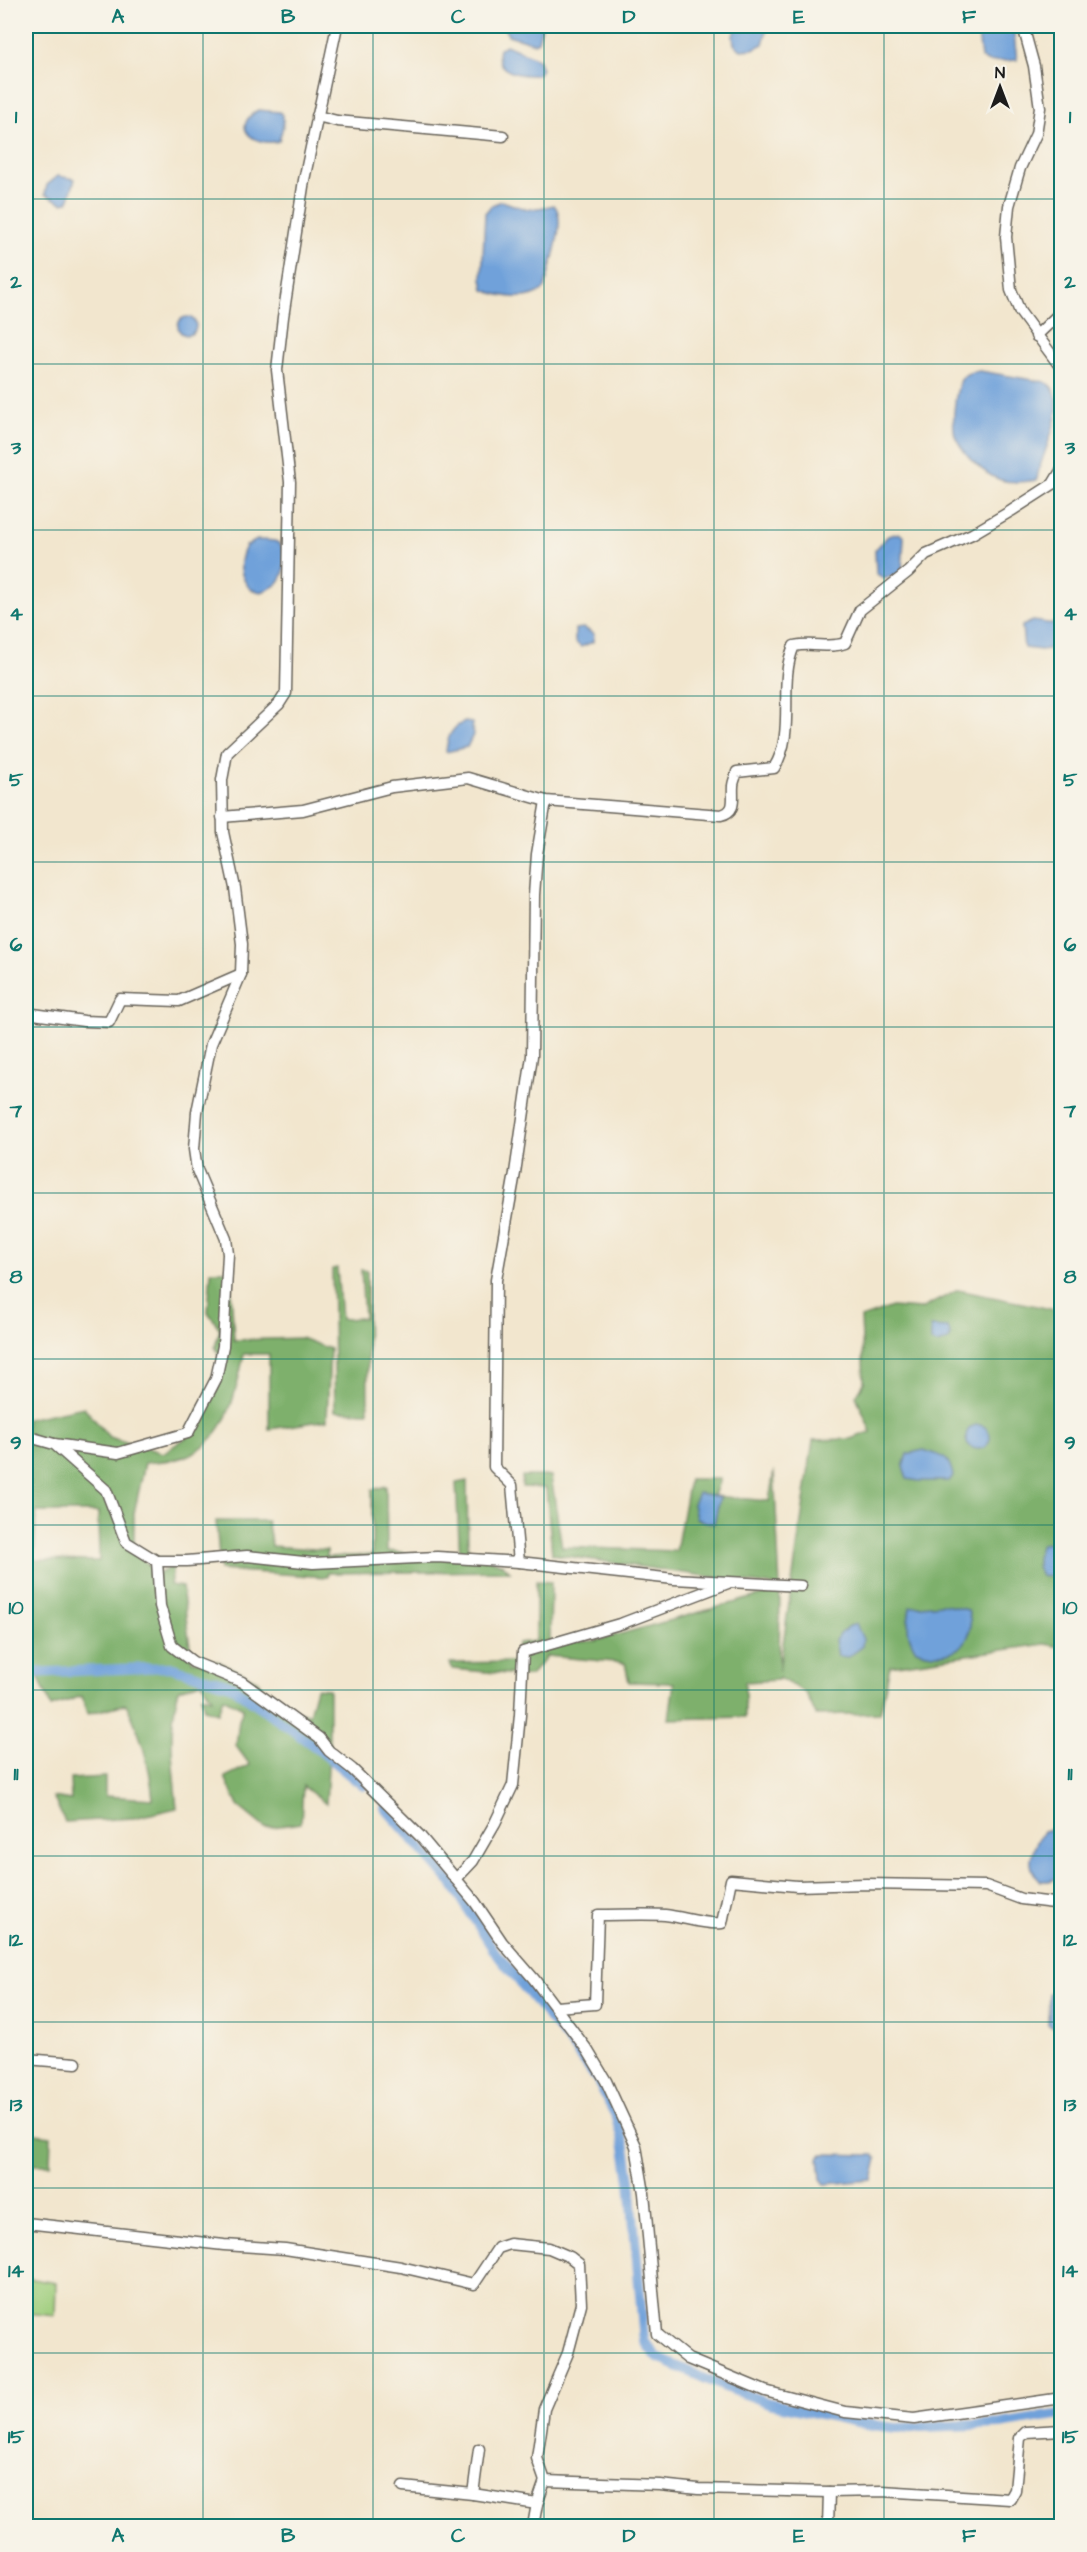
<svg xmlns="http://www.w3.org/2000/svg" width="1087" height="2552" font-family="'Architects Daughter',sans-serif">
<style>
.green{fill:#9ecd7c;stroke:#5d744c;stroke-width:1.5}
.forest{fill:#7eb06c;stroke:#4d6644;stroke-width:1.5;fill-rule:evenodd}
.water{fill:#70a1da;stroke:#465e7b;stroke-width:1.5}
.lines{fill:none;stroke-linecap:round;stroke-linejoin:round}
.canal{stroke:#70a1da;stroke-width:10}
.street-casing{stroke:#67635a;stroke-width:13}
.street{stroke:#fff;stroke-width:10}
.grid{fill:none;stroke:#0f766e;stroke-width:1.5;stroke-opacity:0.55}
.neatline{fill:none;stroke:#0f766e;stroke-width:2}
.grid-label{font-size:20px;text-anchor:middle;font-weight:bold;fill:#0f766e}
</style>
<rect width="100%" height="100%" fill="#f7f3e8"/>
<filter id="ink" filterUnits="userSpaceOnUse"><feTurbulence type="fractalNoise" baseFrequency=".0167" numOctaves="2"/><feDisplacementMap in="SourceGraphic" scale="12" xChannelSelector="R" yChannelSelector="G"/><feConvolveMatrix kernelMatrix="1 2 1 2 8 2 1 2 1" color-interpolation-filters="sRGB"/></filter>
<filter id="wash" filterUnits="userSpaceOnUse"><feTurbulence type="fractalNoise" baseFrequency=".008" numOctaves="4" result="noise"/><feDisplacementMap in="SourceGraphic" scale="24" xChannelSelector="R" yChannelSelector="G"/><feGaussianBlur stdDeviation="1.35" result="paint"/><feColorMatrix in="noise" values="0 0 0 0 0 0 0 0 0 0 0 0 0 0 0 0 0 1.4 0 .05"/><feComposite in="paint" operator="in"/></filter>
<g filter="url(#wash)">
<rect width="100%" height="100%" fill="#f2e6ce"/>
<path class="green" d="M26,2278L56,2283L55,2316L26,2313Z"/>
<g class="forest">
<path d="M337,1268L341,1319L364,1318L361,1270L367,1271L368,1412L335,1411L332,1269Z"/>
<path d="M211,1271H230L234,1340L301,1338L330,1349L327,1420L269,1429V1354H244C236,1391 229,1436 191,1454C179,1461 159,1461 145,1463L134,1513V1551L158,1574L173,1566L170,1585L182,1587L192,1661H218L259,1681L262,1694L295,1711L309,1714L316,1688L329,1689V1751L326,1804L303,1786L301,1823L265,1828L238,1806L225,1777L250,1765L236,1746L239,1720L243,1708L223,1698L218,1713L204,1709L201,1696L212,1698L201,1682L179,1689C167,1732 173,1765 177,1808L134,1818L65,1822L53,1797L71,1800L70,1779L105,1777V1796L153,1799C150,1765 141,1734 126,1704L87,1714L82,1696L51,1707L37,1673L26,1674V1419L84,1407L109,1437L163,1453L193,1433L199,1409L217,1391L224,1365L215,1347L220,1329L208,1312ZM36,1512H98L99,1561L34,1560Z"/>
<path d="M958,1290L1061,1311V1647L1045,1644L890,1666L880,1713L816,1715L806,1693L779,1678L778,1680L745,1682V1717L669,1719L674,1683L629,1682L625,1663L547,1656L530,1676L452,1669L450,1663L514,1662L518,1643L536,1641V1581L551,1582L550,1642L595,1641L780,1590L779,1671L813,1440L850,1439L871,1432L856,1396L864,1383L861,1318L892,1307L921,1309Z"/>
<path d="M774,1470L780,1587L552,1554L546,1488L522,1487V1476H551L562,1547L676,1551L689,1479H720L714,1496L769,1501Z"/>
<path d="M467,1481L468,1550L502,1564L510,1571L328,1573L327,1577L220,1570L216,1521H267L272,1546L327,1550V1557L372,1555V1490L386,1486L387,1551L460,1558L456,1483Z"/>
<path d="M26,2133L51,2136L50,2165H26Z"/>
</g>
<g class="water">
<path d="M503,26H542L538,41L534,43L508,35Z"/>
<path d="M737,26H768L763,44L753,49L741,50L734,44L733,36Z"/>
<path d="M982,26H1013L1017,60L989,62L981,58L978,32Z"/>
<path d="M506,45L538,59L542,69L538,75C521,76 493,73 499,49Z"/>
<path d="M258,110L280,112C287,121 281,132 279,141C255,147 229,128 258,110Z"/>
<path d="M58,176L75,179L68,202L62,203L45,194L47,185Z"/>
<path d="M502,201C527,210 527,211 554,205C568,220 549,268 545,288C530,303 501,297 484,290L482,278L485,213L492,205Z"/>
<circle cx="187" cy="326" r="9"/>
<path d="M980,371L1045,382C1076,398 1038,457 1037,480C1027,482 1011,483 1001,480C984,475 964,454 957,440C950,429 955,387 963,377C968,372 973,372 980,371Z"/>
<path d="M899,533L904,537L902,572L884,579L876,573L875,550L888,536Z"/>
<path d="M257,540C263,541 271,539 277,542C288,549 287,573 278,583C274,587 267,590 261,592L250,589C239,575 238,562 246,546Z"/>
<path d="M1033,621L1061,625V647L1041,650L1024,648L1022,626Z"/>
<path d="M584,628L594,634L593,642L581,647L575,642V629Z"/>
<path d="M465,722L472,723L473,735L467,747L446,752C447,738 452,726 465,722Z"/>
<path d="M931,1327L948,1328L951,1336L948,1341L937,1344L931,1342Z"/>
<circle cx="978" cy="1437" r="12"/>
<path d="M924,1450C942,1457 949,1455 953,1476L949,1481H919L907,1479L903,1467L907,1454Z"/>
<path d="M698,1493L720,1497L714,1524L696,1519L693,1504Z"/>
<path d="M1052,1543L1061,1549V1573L1060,1575L1041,1576C1035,1566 1036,1556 1041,1544Z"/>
<path d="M941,1604L968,1610C979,1647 948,1662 916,1650C906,1635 907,1624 910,1607Z"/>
<path d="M856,1624L863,1639L862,1647L848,1657L838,1656L835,1640L847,1627Z"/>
<path d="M1061,1827V1877L1049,1881H1040C1023,1864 1033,1849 1043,1831Z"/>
<path d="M1061,1989V2031L1048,2025L1049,1993Z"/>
<path d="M822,2154L874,2155L877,2159L872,2180L825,2184L821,2179L819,2158Z"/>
</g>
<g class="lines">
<g class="canal">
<path d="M26,1673L170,1667L230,1685L314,1746L363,1786"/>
<path d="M385,1808L453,1885L495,1952L570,2043L596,2078L617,2118L625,2147L630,2181L644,2341L658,2358L722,2386L769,2403L867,2424L895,2428L1000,2424L1062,2414"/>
</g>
</g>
</g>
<g filter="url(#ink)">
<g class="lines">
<g class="street-casing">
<g id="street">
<path d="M1023,26L1034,66L1040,108L1036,134L1020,168L1009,206L1006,237L1011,290L1020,312L1062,369"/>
<path d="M317,116L337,121L503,136"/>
<path d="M1036,336L1062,311"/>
<path d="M222,817L303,810L392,787L468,778L546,801L721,815C737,811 732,799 733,786C733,782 736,776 737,772L774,768C797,731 777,684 794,646C813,642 830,649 845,643L860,610L908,572L926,554L972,534L1011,511L1053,484L1062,469"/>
<path d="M26,1013L84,1021L109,1022L120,999L179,1001L241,974"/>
<path d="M26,1436L54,1444L118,1453L188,1433L216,1379L223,1346L228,1254L226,1239L197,1170L194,1149L197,1112L211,1044L241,974L242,944L235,888L223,832L222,780L227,753L279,704L286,693L290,482L277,370L283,317L304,180L337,26"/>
<path d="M54,1444L106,1490L126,1542L157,1561H187L247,1556L313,1563L437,1557L519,1562L674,1579L801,1586"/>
<path d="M157,1561L160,1606L172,1646L193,1662L242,1682L319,1738L329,1751L352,1769L420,1836L475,1902L502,1942L534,1979L588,2051L606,2081L636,2146L644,2193L657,2334L688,2359L765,2391L845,2412L914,2419L1062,2398"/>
<path d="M519,1562L512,1485L494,1467L496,1280L515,1173L532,1056L534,895L537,854L546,801"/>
<path d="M456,1879L473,1861L495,1823L513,1785L520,1715L523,1652L623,1623L728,1583"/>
<path d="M556,2007L595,2004L598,1915C620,1915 643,1914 665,1915C684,1917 703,1925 722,1923L731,1880L797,1886L866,1884L986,1886L1021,1899L1062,1904"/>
<path d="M26,2059L76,2063"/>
<path d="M26,2223L224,2245L285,2249L401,2267L474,2284L498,2248L510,2244L549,2248L570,2257L579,2264L581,2304L568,2353L544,2409L537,2458L545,2481L660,2485L698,2489L829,2492L882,2491L1010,2499L1015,2490L1020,2438L1026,2432L1062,2430"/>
<path d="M403,2487L473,2494L537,2504"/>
<path d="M473,2494L479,2449"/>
<path d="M533,2526L537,2504L545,2481"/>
<path d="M828,2526L829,2492"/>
</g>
</g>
<use href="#street" class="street"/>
</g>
</g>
<path class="grid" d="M203,26V2526M373,26V2526M544,26V2526M714,26V2526M884,26V2526M26,199H1062M26,364H1062M26,530H1062M26,696H1062M26,862H1062M26,1027H1062M26,1193H1062M26,1359H1062M26,1525H1062M26,1690H1062M26,1856H1062M26,2022H1062M26,2188H1062M26,2353H1062"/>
<rect width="1087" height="2552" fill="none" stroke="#f7f3e8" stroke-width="66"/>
<g transform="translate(1000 87)" stroke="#f7f3e8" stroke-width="4.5" paint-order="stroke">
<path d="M0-4.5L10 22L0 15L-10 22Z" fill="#1c1c1c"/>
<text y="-9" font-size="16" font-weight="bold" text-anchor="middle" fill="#1c1c1c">N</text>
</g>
<rect x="33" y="33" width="1021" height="2486" class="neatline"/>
<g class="grid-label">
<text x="118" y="23">A</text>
<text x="288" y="23">B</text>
<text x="458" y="23">C</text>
<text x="629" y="23">D</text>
<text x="799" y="23">E</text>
<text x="969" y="23">F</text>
<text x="16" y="123">1</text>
<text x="1070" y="123">1</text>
<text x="16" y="288">2</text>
<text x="1070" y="288">2</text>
<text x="16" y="454">3</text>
<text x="1070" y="454">3</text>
<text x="16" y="620">4</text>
<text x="1070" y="620">4</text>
<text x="16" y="786">5</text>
<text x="1070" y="786">5</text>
<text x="16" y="951">6</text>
<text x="1070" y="951">6</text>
<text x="16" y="1117">7</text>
<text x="1070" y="1117">7</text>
<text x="16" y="1283">8</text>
<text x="1070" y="1283">8</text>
<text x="16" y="1449">9</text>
<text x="1070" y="1449">9</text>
<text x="16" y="1614">10</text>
<text x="1070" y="1614">10</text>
<text x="16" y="1780">11</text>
<text x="1070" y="1780">11</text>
<text x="16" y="1946">12</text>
<text x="1070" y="1946">12</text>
<text x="16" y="2111">13</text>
<text x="1070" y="2111">13</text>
<text x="16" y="2277">14</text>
<text x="1070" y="2277">14</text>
<text x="16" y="2443">15</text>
<text x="1070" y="2443">15</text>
<text x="118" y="2542">A</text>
<text x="288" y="2542">B</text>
<text x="458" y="2542">C</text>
<text x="629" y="2542">D</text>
<text x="799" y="2542">E</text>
<text x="969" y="2542">F</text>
</g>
</svg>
